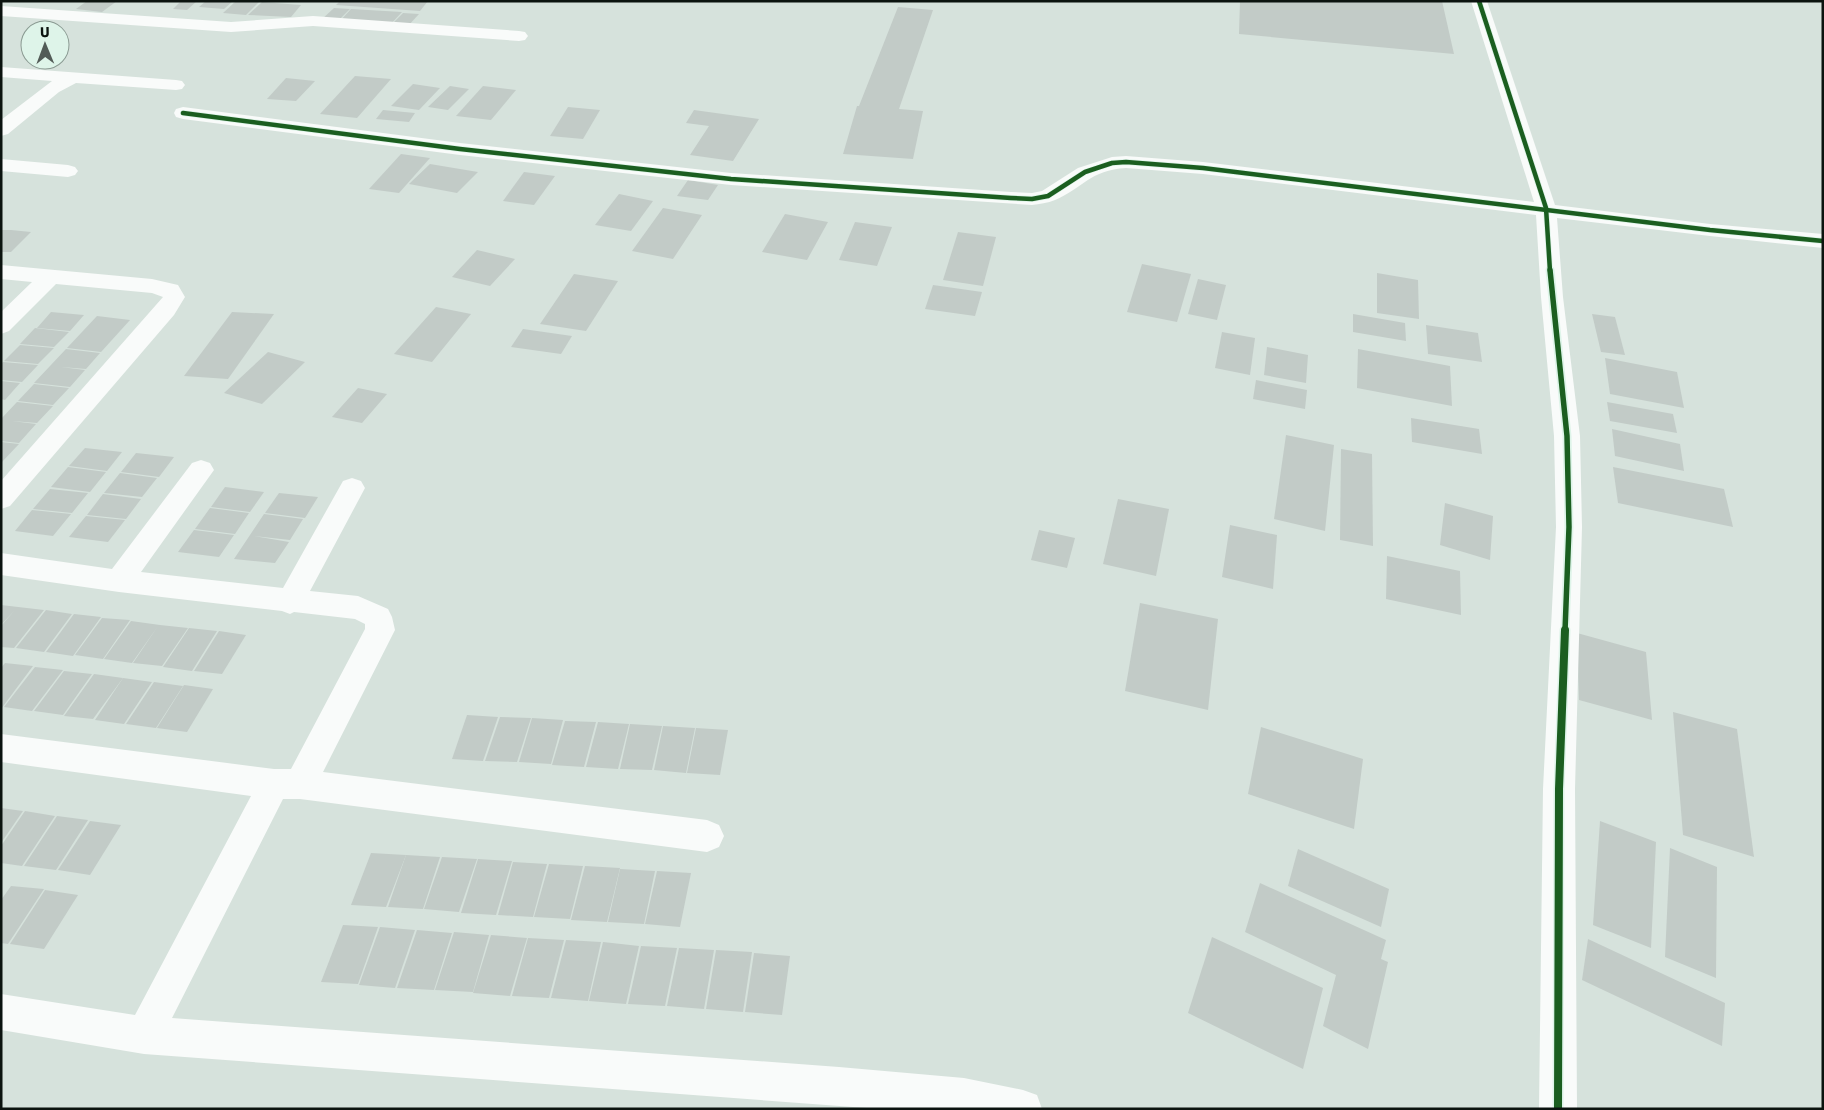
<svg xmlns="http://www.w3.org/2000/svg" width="1824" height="1110" font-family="Jost,sans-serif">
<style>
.building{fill:#c2cbc7}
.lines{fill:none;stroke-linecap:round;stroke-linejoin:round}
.minor{fill:#f9fbfa;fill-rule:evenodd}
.cycleway-far2-casing{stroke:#def4e9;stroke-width:6}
.cycleway-far1-casing{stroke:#def4e9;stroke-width:9}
.cycleway-casing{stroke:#def4e9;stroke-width:11}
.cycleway-far2{stroke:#1b5e20;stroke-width:4.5}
.cycleway-far1{stroke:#1b5e20;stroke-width:5.5}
.cycleway{stroke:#1b5e20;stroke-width:8}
</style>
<rect width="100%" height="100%" fill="#d6e2dc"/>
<g class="building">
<path d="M87,1H117L102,12L76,9Z"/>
<path d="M181,1H197L187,10L173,9Z"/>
<path d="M206,1H233L224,9L199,7Z"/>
<path d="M236,1H253L259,2L246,15L223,13Z"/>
<path d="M340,1H428L420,11L336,5Z"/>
<path d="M1240,1H1442L1454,54L1239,34Z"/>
<path d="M262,2L301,5L291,17L248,15Z"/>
<path d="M898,7L933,10L899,109L923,111L913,159L843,154L857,106H859Z"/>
<path d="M334,8L350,9L338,21L321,20Z"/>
<path d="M351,9L402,12L390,25L339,22Z"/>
<path d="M403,13L419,14L408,26L391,25Z"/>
<path d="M355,76L391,79L357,118L320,114Z"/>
<path d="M286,78L315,81L296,101L267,99Z"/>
<path d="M413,84L440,88L419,110L391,106Z"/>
<path d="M450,86L469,89L448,110L428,107Z"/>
<path d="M483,86L516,90L491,120L456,116Z"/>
<path d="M568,107L600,110L583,139L550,136Z"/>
<path d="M383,110L415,113L409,122L376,119Z"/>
<path d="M694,110L759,119L733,161L690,155L709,126L686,123Z"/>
<path d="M401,154L430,158L399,193L369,189Z"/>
<path d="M430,164L478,172L457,193L409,184Z"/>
<path d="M524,172L555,176L534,205L503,201Z"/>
<path d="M688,180L718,185L708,200L677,196Z"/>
<path d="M619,194L653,201L631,231L595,225Z"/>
<path d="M663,208L702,215L673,259L632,251Z"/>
<path d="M785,214L828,222L807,260L762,252Z"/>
<path d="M855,222L892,227L877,266L839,260Z"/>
<path d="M1,230H11L31,232L11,252H1Z"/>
<path d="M958,232L996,237L983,286L943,280Z"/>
<path d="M477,250L515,259L490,286L452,277Z"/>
<path d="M1142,264L1191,274L1177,322L1127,312Z"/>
<path d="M1377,273L1418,280L1419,319L1377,313Z"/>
<path d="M574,274L618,281L586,331L540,324Z"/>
<path d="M1198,279L1226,285L1217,320L1188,314Z"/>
<path d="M933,285L982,292L975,316L925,309Z"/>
<path d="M436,307L471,314L432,362L394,354Z"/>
<path d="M51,312L84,315L70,331L37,328Z"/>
<path d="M232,312L274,314L228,379L184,376Z"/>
<path d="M1353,314L1405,323L1406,341L1353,332Z"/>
<path d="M1592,314L1615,317L1625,355L1601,352Z"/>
<path d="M97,316L130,320L101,352L67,348Z"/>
<path d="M1426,325L1478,333L1482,362L1428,354Z"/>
<path d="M35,328L69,332L54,347L20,344Z"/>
<path d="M523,329L572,336L561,354L511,347Z"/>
<path d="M1222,332L1255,338L1250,375L1215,368Z"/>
<path d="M20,345L54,348L38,364L4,361Z"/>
<path d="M1267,347L1308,355L1306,383L1264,375Z"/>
<path d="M66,349L100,353L86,369L61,367L85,370L70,387L34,383Z"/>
<path d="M1358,349L1450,366L1452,406L1357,388Z"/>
<path d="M268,352L305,362L262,404L224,393Z"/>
<path d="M1605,358L1677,372L1684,408L1610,394Z"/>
<path d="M3,362L38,365L22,382L1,380V364Z"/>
<path d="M1256,380L1307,390L1305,409L1253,399Z"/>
<path d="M1,381L20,383L5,400L1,399Z"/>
<path d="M34,384L69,388L53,405L18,401Z"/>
<path d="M358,388L387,394L362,423L332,417Z"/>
<path d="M17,402L53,406L37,423L12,421L36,424L19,443L1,441V419Z"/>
<path d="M1607,402L1673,414L1677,433L1610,421Z"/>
<path d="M1411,418L1479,429L1482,454L1412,442Z"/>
<path d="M1612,429L1680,444L1684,471L1615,456Z"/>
<path d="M1286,435L1334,445L1325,531L1274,519Z"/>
<path d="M1,442L19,444L1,463Z"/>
<path d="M85,448L122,452L107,471L69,466Z"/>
<path d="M1341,449L1372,454L1373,546L1340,540Z"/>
<path d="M136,453L174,457L159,477L121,472Z"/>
<path d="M68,467L106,472L90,492L51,487Z"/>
<path d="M1613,467L1724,489L1733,527L1618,503Z"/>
<path d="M120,473L157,478L142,497L104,493Z"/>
<path d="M225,487L264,492L250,512L211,507Z"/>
<path d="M50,489L88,493L72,513L33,509Z"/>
<path d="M279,493L318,497L305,518L265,513Z"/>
<path d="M103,494L141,499L126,519L87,515Z"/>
<path d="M1118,499L1169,509L1156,576L1103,564Z"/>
<path d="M1445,503L1493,516L1490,560L1440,545Z"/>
<path d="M210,508L249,513L235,534L195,529Z"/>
<path d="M32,510L71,514L53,536L15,531Z"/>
<path d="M264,514L303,519L290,540L254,536L289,542L275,563L234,559Z"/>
<path d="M86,516L125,520L108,542L69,537Z"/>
<path d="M1230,525L1277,535L1273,589L1222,577Z"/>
<path d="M194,530L234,535L219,557L178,552Z"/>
<path d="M1039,530L1075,538L1067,568L1031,560Z"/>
<path d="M1387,556L1460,571L1461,615L1386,599Z"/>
<path d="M1140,603L1218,619L1208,710L1125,691Z"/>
<path d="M1,605L44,610L14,648L1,647V626L14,611L1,625Z"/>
<path d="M46,610L72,614L44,652L16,648Z"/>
<path d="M74,614L101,617L73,656L46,652Z"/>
<path d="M102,618L130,620L103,659L75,655Z"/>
<path d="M131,621L160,625L188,628L162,666L133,663L158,626L132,663L104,659Z"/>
<path d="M189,628L217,631L192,671L163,667Z"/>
<path d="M219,631L246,635L222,674L194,671Z"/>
<path d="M1577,633L1646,652L1652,720L1579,700Z"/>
<path d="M5,663L33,666L1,709V668Z"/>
<path d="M35,667L63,670L32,711L4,707Z"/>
<path d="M64,671L92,674L63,715L34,711Z"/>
<path d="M94,674L123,678L93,719L64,716Z"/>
<path d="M123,678L152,682L124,724L95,720Z"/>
<path d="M154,682L183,686L156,728L126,724Z"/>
<path d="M184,685L213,689L187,732L157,728Z"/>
<path d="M1673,712L1737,729L1754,857L1683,835Z"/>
<path d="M467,715L498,717L483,761L452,759Z"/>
<path d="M500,717L531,718L517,762L485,761Z"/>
<path d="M532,718L563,720L551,764L519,762Z"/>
<path d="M565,721L596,722L584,767L552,765Z"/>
<path d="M598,722L629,724L618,769L586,767Z"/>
<path d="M630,724L662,726L652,770L620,769Z"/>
<path d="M663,726L695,728L686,773L654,770Z"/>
<path d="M1261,727L1363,759L1354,829L1248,794Z"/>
<path d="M696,728L728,730L720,775L687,773Z"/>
<path d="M1,808L23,811L1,843Z"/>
<path d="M25,811L55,816L22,866L1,863V846Z"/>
<path d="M57,816L88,820L56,870L24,866Z"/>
<path d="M90,821L121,825L90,875L58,870Z"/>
<path d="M1600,821L1656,842L1651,948L1593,925Z"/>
<path d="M1670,848L1717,867L1716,978L1665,957Z"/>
<path d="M1298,849L1389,889L1381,927L1288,886Z"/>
<path d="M371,853L406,855L386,907L351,905Z"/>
<path d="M406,855L440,857L423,909L388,907Z"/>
<path d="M442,857L477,859L459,912L424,909Z"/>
<path d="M478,859L512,861L496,915L461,913Z"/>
<path d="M513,862L547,864L533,917L498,915Z"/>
<path d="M549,864L583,866L570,919L534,917Z"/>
<path d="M585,866L620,868L607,922L571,920Z"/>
<path d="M620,869L655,871L644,924L608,922Z"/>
<path d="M657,871L691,873L680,927L645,924Z"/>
<path d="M1260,883L1386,940L1381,959L1388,962L1368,1049L1323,1026L1336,975L1245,932Z"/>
<path d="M11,886L44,889L8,944L1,943V900Z"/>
<path d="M45,890L78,895L44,949L10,944Z"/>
<path d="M343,925L378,927L358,984L321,982Z"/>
<path d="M380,927L415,930L395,988L359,985Z"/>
<path d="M417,930L452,933L434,990L397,988Z"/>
<path d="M454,932L489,935L473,992L435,990Z"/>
<path d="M491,935L527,938L510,996L473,993Z"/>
<path d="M1212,937L1323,988L1303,1069L1188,1013Z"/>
<path d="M528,938L564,940L549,998L512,996Z"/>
<path d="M1588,939L1725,1003L1722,1046L1582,980Z"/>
<path d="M566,940L601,942L588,1001L551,998Z"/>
<path d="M603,942L639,946L626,1004L589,1001Z"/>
<path d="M641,946L677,948L665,1006L628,1004Z"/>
<path d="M679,948L714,950L704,1009L667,1006Z"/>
<path d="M716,950L752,952L743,1012L706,1009Z"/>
<path d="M754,953L790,956L782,1015L745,1012Z"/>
</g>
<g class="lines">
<g class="minor">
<path d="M1471,1H1487L1555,205L1710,224L1823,234V248L1710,236L1557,218L1563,297L1580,436L1582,527L1575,789L1577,1109H1539L1543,789L1556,527L1554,436L1541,297L1536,215L1203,174L1126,168C1090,170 1083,188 1055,200C1048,203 1039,204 1032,205L731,185L460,155L183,119L176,117L174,113L176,109L183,107L460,143L731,173L1011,192L1032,193L1042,191L1078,168L1112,157L1126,156L1203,162L1534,202Z"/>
<path d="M1,6L231,22L313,16L519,31L525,32L528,36L525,40L519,41L313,26L231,32L1,16Z"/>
<path d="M1,67L176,80L182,81L185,85L182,89L176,90L76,83L59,92L8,134L1,136V120L52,81L1,77Z"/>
<path d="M1,159L68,165L75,167L78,171L75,175L68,177L1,171Z"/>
<path d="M1,265L152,279L178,285L185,297L174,315L10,506L1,509V481L163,297L152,293L56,284L9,331L1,334V312L32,282L1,279Z"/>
<path d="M201,460L210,463L214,470L141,572L283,588L343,481L352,478L361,481L365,488L310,591L358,596L388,609L392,617L395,630L323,772L707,820L719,825L724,836L719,847L707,852L300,799H283L172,1018L839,1067L964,1078L1023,1090L1037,1095L1042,1109H880L144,1054L1,1030V994L135,1015L251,796L1,762V734L274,769H291L365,629V624L355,619L294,612L290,614L282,611L119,592L1,575V553L112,569L192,463Z"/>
</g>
<g class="cycleway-far2-casing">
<g id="cycleway-far2">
<path d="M1479,1L1546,208L1550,271"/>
<path d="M183,113L460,149L731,179L1011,198L1032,199L1048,196L1085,172L1112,163L1126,162L1203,168L1710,230L1823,241"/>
</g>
</g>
<g class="cycleway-far1-casing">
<path id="cycleway-far1" d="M1550,270L1567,436L1569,527L1565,631"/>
</g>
<g class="cycleway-casing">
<path id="cycleway" d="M1558,1109L1559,789L1565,630"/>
</g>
<use href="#cycleway-far2" class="cycleway-far2"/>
<use href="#cycleway-far1" class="cycleway-far1"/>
<use href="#cycleway" class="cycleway"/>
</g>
<rect width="1824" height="1110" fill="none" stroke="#0b130f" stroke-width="5"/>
<g transform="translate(45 45) rotate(359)"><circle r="24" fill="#def4e9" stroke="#8a9a92"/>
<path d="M0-4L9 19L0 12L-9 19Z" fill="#525b57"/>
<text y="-8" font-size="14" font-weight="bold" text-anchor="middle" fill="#0b130f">U</text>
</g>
</svg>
